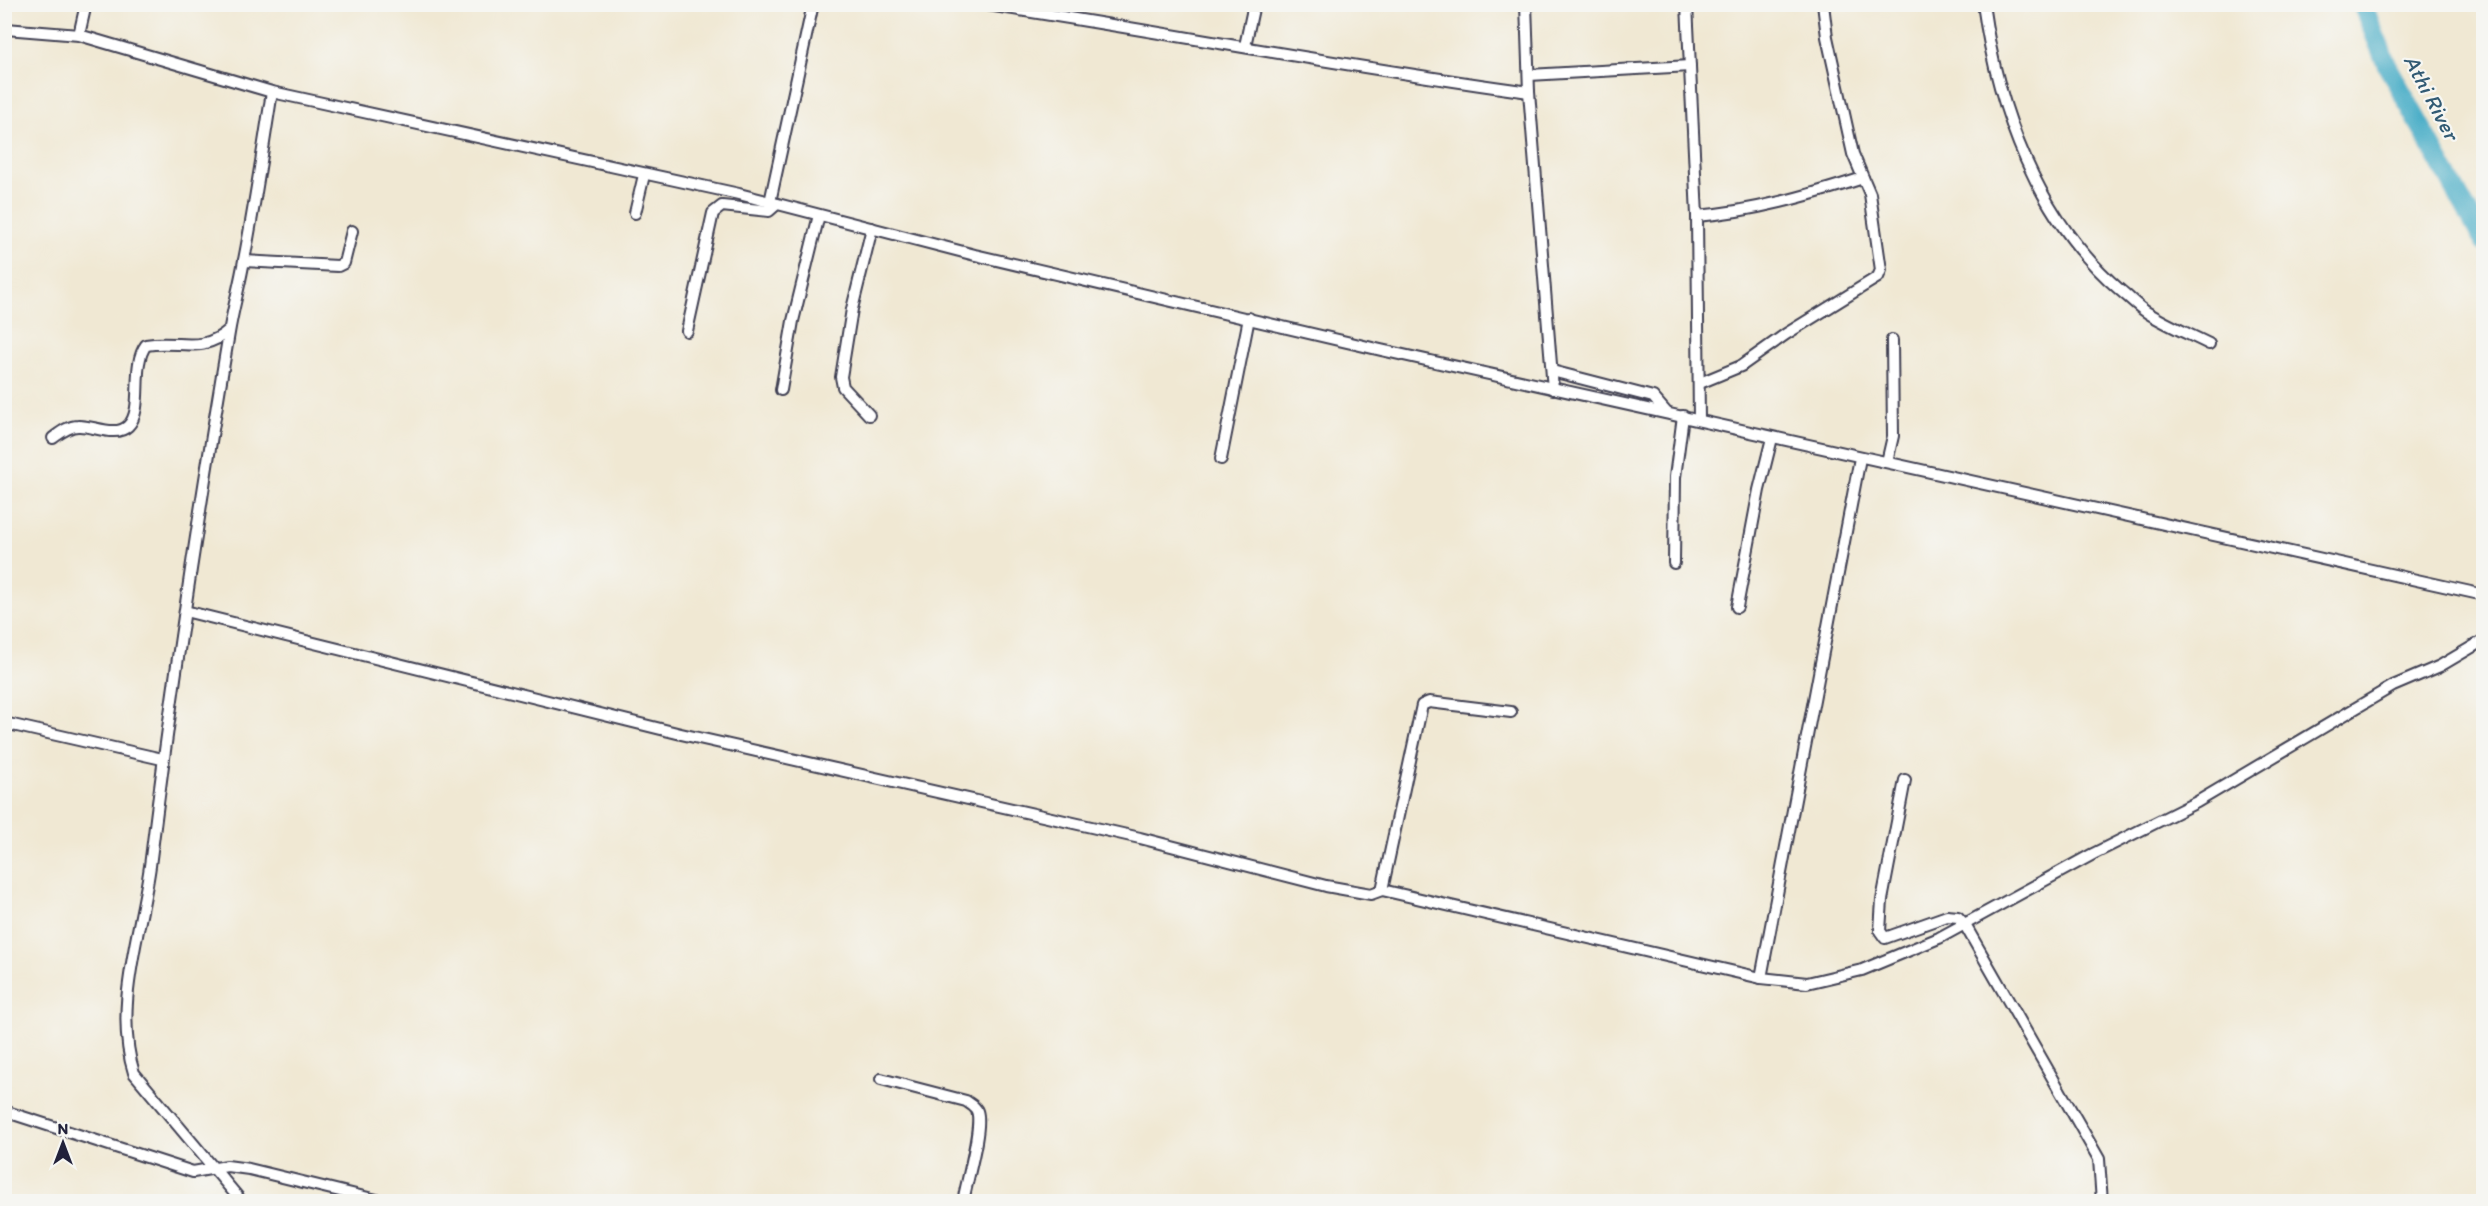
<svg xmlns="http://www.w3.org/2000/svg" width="2488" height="1206" font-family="Itim,sans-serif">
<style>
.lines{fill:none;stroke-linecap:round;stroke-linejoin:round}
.river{stroke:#48adc7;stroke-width:20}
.street-casing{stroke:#414052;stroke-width:14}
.street{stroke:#fff;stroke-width:10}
.labels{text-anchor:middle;stroke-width:4.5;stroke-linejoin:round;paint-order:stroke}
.water-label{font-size:22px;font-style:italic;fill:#315a73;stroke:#f6f6f2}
</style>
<rect width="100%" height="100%" fill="#f6f6f2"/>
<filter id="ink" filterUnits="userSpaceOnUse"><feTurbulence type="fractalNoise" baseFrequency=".0167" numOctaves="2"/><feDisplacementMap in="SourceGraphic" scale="12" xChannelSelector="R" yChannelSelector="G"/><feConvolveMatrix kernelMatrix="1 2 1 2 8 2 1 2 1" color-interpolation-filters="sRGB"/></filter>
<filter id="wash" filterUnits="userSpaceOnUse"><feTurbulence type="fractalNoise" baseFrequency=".008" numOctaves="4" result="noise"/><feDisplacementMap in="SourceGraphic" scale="24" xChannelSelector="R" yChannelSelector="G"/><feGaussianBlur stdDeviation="1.35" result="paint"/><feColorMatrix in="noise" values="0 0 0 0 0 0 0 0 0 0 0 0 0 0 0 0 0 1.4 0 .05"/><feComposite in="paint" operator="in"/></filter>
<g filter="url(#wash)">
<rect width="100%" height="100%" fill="#f0e8d3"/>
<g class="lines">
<path class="river" d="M2362,4L2387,65L2484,242"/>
</g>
</g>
<g filter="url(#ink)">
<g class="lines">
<g class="street-casing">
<g id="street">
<path d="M981,4C1164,32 1346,67 1529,92"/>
<path d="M1526,4L1529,92L1553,389"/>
<path d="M1687,4L1697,216L1699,420"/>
<path d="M1983,4C1998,110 2037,219 2120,290C2129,297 2138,307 2148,313C2167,325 2189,334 2209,344"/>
<path d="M4,32L6,29L79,35L272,92L739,194L975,255L1381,350L2484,595"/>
<path d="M79,35L86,4"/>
<path d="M1245,46L1254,4"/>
<path d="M1529,75L1690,66"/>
<path d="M770,202L813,4"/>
<path d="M635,213L644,175"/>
<path d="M1697,216C1755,211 1807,196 1863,178"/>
<path d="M244,261L338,266L344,263L352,231"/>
<path d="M687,331L713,213L722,206L769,211L777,204"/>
<path d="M1552,371L1653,397L1666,412"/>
<path d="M1700,383L1741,366L1786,334L1878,277L1881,270L1870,194L1853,154L1827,37L1823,4"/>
<path d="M781,390L793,321L819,215"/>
<path d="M869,415L843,387L841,377L852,309L872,228"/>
<path d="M53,438C60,433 68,426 78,426C92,425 116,438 128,426C145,409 130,366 146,345C179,339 201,355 229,330"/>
<path d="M1221,459L1249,318"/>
<path d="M1887,462L1893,436L1892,340"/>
<path d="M1674,563L1675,477L1683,416"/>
<path d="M1737,607L1759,490L1772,438"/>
<path d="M185,611L681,734L1140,838L1326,886L1371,894L1382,890L1422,705L1429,702L1511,712"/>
<path d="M4,723L162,759"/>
<path d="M1905,780L1882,900L1880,931L1885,938L1947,916L1958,917L1965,925L2099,1159L2102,1202"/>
<path d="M1382,890L1761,978L1807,983L1862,970L1939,938L2093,854L2197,802L2393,686L2440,666L2484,640"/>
<path d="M1761,978L1860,458"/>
<path d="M881,1079L966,1101C970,1104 975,1106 977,1111C983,1127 966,1183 963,1202"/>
<path d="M4,1111L193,1172L227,1166L249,1169L385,1202"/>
<path d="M242,1202L134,1073C113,1007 141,932 150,866C172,688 199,510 229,333C233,308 240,284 244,260C255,204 263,148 272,92"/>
</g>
</g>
<use href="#street" class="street"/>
</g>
</g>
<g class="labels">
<g class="water-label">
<text transform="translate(2432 97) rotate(62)" y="8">Athi River</text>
</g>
</g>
<rect width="2488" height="1206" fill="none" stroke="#f6f6f2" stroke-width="24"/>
<g transform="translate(63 1143)" stroke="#f6f6f2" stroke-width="4.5" paint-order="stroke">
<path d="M0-4.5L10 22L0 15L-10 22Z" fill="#22223b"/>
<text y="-9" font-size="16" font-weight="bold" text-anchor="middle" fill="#22223b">N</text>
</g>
</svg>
